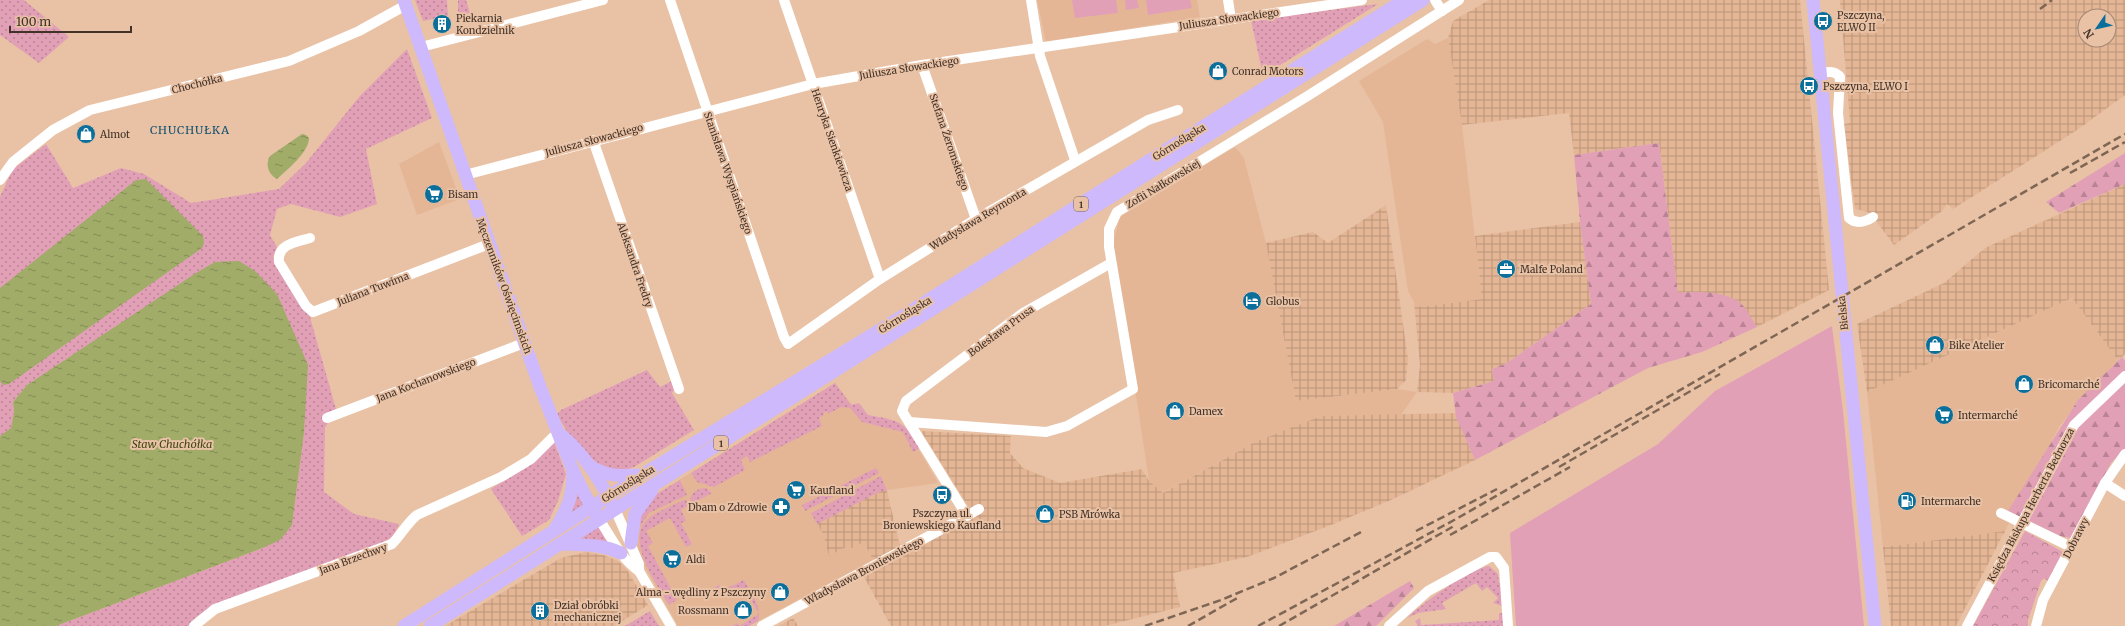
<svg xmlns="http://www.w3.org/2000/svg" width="2125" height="626" font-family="Merriweather,serif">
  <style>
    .built { fill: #e4b696 }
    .industrial { fill: url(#industrial-grid); fill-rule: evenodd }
    .grass { fill: url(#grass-dots) }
    .forest { fill: url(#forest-firs) }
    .park { fill: url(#park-crowns) }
    .garden { fill: #e2a0b7 }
    .water { fill: url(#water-ripples) }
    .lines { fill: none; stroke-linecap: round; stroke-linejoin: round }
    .minor { stroke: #fff; stroke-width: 10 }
    .major { stroke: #cdb9fb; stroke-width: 13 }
    .rail { stroke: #7e6655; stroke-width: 2.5; stroke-dasharray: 8 4; stroke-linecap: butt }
    .labels { text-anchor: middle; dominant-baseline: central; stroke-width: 4; stroke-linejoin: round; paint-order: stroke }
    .shield { fill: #e9c2a6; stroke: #745d4e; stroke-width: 1 }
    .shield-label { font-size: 9px; font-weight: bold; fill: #423228 }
    .poi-label { font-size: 10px; fill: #423228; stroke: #e9c2a6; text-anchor: start }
    .street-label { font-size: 10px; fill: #423228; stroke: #e9c2a6 }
    .neighbourhood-label { font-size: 11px; letter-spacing: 1px; fill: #11506f; stroke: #e9c2a6 }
    .water-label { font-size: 11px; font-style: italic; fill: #3e4511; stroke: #e9c2a6 }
  </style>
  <defs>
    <pattern id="industrial-grid" width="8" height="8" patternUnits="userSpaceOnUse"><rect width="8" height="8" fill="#e4b696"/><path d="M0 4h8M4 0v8" fill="none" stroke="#ba957a"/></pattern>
    <pattern id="grass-dots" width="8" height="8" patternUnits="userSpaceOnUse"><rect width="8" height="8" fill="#e2a0b7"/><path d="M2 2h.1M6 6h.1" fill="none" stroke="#b98395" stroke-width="1.8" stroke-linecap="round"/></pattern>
    <pattern id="forest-firs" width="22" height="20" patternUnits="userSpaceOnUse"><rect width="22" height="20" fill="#e2a0b7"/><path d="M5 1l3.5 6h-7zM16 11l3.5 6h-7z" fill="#b98395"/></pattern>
    <pattern id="park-crowns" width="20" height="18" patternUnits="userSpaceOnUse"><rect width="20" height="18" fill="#e2a0b7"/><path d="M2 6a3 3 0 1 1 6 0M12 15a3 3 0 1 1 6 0" fill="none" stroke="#b98395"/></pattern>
    <pattern id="water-ripples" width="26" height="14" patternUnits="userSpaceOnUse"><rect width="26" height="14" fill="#a0ac67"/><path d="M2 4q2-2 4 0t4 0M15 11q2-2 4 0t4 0" fill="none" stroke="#848d55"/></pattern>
  </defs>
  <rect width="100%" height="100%" fill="#e9c2a6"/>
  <g class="built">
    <path d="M1037,0H1197L1200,17L1046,42Z"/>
    <path d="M1448,38L1462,125L1482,299L1421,307L1414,302L1408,291L1383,122L1359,81L1427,39L1435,44Z"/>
    <path d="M439,142L460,199L417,215L399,164Z"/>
    <path d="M1235,147L1244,158L1266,243L1296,401L1397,389L1417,392L1401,415L1321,416L1257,441L1162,493L1149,481L1113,243L1120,217Z"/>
    <path d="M2072,298L2118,360L2078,402L2059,427L2005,531L1883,547L1867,392Z"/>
    <path d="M835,383L864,420L907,429L938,483L881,491L817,524L823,534L829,556L848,546L852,548L864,542L873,560L749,626H678L644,566L637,546L635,532L655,495Z"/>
  </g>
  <g class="industrial">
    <path d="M1489,0H1800L1829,290L1757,327L1739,302L1723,296L1689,292L1678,293L1659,143L1574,155L1569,113L1462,125L1448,38L1453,21Z"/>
    <path d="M1840,0H2125V95L2077,130L1953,209L1947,204L1942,211L1894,245L1873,217L1868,212L1855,209L1844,124L1850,123ZM2085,16H2109V40H2085Z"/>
    <path d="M2125,184V354L2122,357L2118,360L2072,298L1867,392L1857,324L1944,283L1985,248Z"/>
    <path d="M1386,205L1408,359L1406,380L1397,389L1296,401L1266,243L1313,232L1328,243Z"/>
    <path d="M1580,222L1591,304L1507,363L1492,369L1494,381L1453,393L1417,392L1420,365L1414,302L1421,307L1482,299L1475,236Z"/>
    <path d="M1456,413L1475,460L1391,500L1326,527L1247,557L1173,573L1180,607L1105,626H891L864,577L975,517L921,431L1011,436L1010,453L1023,468L1060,483L1142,469L1149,481L1163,493L1257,441L1321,416Z"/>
    <path d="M881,491H887L900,546L873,560L864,542L852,548L848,546L829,556L823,534L817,524Z"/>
    <path d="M2005,531L1956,626H1891L1883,547Z"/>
    <path d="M586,552L603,555L618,561L627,570L648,605L614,626H445L561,558Z"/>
    <path d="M793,618L798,626H779Z"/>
  </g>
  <g class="grass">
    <path d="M0,0H24L69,37L39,63L0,35Z"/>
    <path d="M415,0H447L448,16L423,21Z"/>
    <path d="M458,0H466L470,13L458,15Z"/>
    <path d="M1378,4L1263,76L1251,20Z"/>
    <path d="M407,49L432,118L366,149L377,204L340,217L291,204L277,209L270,235L277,247L273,257L278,269L310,317L336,409L325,428L324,492L354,514L399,524L393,536L383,543L214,605L196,617L188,626H56L265,547L292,525L304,433L305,403L215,262L27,385L13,402L14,412L11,429L0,436V197L12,170L46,144L73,188L121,168L144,174L191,203L279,189L306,163L359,97Z"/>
    <path d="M647,370L660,387L672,381L674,390L672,393L694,430L634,467C600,481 570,440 557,414L561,410Z"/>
    <path d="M835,383L851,405L859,403L868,415C900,421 903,420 920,448L913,452L903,432L862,422L850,408L841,407L828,414L827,411L823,413L824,415L819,418L822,426L750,462L747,456L741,460L745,470L714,487L697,482L691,473Z"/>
    <path d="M554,442L566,474L558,501L549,520L522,536L491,489L520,470Z"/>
    <path d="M876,468L879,473L805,511L802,505Z"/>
    <path d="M881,476L887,491H881L817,524L811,513Z"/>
    <path d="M680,480L687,495L649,513L639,528L637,520L655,495Z"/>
    <path d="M706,488L712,493L691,504C688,495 696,488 706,488Z"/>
    <path d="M577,490L587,504L570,515Z"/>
    <path d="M686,499L689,505L681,510L686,521L681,523L692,544L686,547L670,518L646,531L653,543L648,546L677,600L669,605C656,582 620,535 653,515C663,509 675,504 686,499Z"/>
    <path d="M599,526L609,544L575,540Z"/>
    <path d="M1489,566L1498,574L1499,583H1501L1502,606L1493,603L1498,598L1487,587L1482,591L1476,583L1442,603L1446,609L1418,613L1407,618C1422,604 1468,569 1489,566Z"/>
    <path d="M744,580C750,592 763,608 758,621L749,626H732L737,623L739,626L759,614L744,588L740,590L738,587L718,596L714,588L719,585L723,590Z"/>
    <path d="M650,611L659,626H625Z"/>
    <path d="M1499,613H1503L1504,626H1418L1415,621L1420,618L1421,625L1499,620Z"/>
  </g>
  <g class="forest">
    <path d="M1659,143L1678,293C1695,291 1724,291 1739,302C1746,307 1752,320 1757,327L1702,352L1648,368L1475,460L1456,417L1453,393L1494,381L1492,369L1507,363L1591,304L1580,222L1574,155Z"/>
    <path d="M2125,153V184L2059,213L2046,202Z"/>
    <path d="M2122,357L2125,361V449L2111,463L2071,538L2060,536L2008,511L2078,400Z"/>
    <path d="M1410,581L1414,588L1376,626H1334Z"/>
  </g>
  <path class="park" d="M2025,531L2063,552L2048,581L2044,578L2041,581L2028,620V626H1973Z"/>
  <g class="garden">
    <path d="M1072,0H1116L1118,13L1075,18Z"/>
    <path d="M1125,0H1137L1139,8L1126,10Z"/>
    <path d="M1146,0H1190L1192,8L1148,15Z"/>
    <path d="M1832,326L1843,411L1864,626H1516L1510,533L1658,444L1715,391Z"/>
  </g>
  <g class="water">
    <path d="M302,134L306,135L309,138C309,152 287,170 277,179C268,174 265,164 270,156Z"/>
    <path d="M146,179L203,236L204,243L202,248L9,384L3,385L0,381V288L136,180Z"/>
    <path d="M239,261L255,271L277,294L308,365L304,433L292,525L280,540L265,547L56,626H0V436L11,428L14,412L13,402L27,385L196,273L215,262Z"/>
  </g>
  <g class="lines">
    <g class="minor">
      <path d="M670,0L784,337L788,344L880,279L976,219L1148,120L1178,110"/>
      <path d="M784,0L880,279"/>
      <path d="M1031,0L1040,56L1075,160"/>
      <path d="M1228,0L1231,19"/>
      <path d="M1435,0L1442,11"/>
      <path d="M421,47L603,0"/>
      <path d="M922,65L976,219"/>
      <path d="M1819,73C1827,72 1835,70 1840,77L1838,113L1849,218C1857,225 1865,222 1873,217"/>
      <path d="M593,140L679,389"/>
      <path d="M465,175L813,84L922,65L1362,0"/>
      <path d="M0,180L13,162L53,130L90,110L289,61L359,31L406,5"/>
      <path d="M310,238C296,242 277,244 279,262L306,306L313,312L489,244"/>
      <path d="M327,418L524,343"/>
      <path d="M909,422L1046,432L1067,426L1133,389L1109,247V229L1117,212L1306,97L1459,0"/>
      <path d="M2105,483L2125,496"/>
      <path d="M615,509L639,564V571"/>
      <path d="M2001,513L2071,547"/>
      <path d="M967,516L902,411L906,401L1023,313L1111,263"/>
      <path d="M599,519C611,537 621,559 639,571L671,626"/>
      <path d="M194,626L215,609L392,544C401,535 407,523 417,515L501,477L531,459L553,437L560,434"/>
      <path d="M762,626L979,509"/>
      <path d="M1389,626L1428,591L1490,557H1496L1504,568L1508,626"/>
      <path d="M1967,626L2074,425L2125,376"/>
      <path d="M2036,626L2043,600L2105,483L2125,454"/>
    </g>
    <g class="major">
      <path d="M404,0L540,387C558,430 571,474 596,514"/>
      <path d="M1813,0L1875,626"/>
      <path d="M560,434C583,452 599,478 612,504"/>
      <path d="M589,465C605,477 621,476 641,475"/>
      <path d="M555,529C567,509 573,497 573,473"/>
      <path d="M631,543L635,514L652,490"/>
      <path d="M560,544C582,545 601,544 621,553"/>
      <path d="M404,626L642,475L906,314L1404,0"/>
      <path d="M430,626L1423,0"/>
    </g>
    <g class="rail">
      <path d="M2040,9L2052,0"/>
      <path d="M2070,173L2125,142"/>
      <path d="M1559,467L1720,374"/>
      <path d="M1416,531L1497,489"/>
      <path d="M1450,535L1570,467"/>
      <path d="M1145,626L1221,600L1274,578L1361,532"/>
      <path d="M1188,626L1239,597"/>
      <path d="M1258,626L1456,519L2125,134"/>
      <path d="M1279,626L1454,526"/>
    </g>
  </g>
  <defs>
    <symbol id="bus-disc" viewBox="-11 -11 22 22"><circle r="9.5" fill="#0b6f9c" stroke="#e9c2a6"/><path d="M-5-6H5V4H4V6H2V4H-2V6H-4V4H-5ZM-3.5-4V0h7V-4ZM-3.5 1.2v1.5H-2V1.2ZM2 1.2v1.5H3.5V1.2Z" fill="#fff"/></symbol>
    <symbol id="building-disc" viewBox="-11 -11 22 22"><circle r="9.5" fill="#0b6f9c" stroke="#e9c2a6"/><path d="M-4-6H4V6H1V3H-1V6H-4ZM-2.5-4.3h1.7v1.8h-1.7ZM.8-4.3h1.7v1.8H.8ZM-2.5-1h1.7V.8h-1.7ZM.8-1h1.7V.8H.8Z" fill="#fff"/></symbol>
    <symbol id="shop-disc" viewBox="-11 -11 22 22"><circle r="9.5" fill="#0b6f9c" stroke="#e9c2a6"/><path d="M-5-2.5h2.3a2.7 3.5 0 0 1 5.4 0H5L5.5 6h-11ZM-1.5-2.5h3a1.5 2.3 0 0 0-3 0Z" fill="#fff"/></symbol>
    <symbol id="supermarket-disc" viewBox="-11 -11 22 22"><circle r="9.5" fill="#0b6f9c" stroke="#e9c2a6"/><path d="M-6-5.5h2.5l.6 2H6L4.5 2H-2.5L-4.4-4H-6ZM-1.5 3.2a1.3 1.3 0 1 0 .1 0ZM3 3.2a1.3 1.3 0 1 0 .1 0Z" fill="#fff"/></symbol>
    <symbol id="office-disc" viewBox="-11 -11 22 22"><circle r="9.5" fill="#0b6f9c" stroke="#e9c2a6"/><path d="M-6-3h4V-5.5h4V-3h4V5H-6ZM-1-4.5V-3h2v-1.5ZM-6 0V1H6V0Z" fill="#fff"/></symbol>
    <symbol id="hotel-disc" viewBox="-11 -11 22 22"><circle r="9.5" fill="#0b6f9c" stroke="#e9c2a6"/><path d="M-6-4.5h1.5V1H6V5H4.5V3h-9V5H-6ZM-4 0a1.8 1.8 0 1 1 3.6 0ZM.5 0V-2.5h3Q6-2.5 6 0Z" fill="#fff"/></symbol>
    <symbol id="fuel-disc" viewBox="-11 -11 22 22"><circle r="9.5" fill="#0b6f9c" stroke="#e9c2a6"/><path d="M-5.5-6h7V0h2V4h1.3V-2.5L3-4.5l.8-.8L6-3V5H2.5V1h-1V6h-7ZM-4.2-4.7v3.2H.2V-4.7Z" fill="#fff"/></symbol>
    <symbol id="pharmacy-disc" viewBox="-11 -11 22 22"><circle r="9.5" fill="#0b6f9c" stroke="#e9c2a6"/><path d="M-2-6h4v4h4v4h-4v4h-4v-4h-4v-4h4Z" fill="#fff"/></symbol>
  </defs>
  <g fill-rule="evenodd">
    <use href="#bus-disc" x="1812" y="10" width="22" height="22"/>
    <use href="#building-disc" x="431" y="13" width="22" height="22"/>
    <use href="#shop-disc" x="1207" y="60" width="22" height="22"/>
    <use href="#bus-disc" x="1798" y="75" width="22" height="22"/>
    <use href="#shop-disc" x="75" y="123" width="22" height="22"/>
    <use href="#supermarket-disc" x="423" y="183" width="22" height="22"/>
    <use href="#office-disc" x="1495" y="258" width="22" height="22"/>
    <use href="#hotel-disc" x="1241" y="290" width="22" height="22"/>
    <use href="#shop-disc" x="1924" y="334" width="22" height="22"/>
    <use href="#shop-disc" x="2013" y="373" width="22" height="22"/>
    <use href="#shop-disc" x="1164" y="400" width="22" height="22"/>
    <use href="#supermarket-disc" x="1933" y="404" width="22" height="22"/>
    <use href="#supermarket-disc" x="785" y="479" width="22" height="22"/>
    <use href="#bus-disc" x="931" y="484" width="22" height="22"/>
    <use href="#fuel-disc" x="1896" y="490" width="22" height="22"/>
    <use href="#pharmacy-disc" x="770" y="496" width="22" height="22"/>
    <use href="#shop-disc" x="1034" y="503" width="22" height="22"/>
    <use href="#supermarket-disc" x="661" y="548" width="22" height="22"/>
    <use href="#shop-disc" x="769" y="581" width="22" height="22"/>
    <use href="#shop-disc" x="732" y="599" width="22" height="22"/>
    <use href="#building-disc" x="529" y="600" width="22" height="22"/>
  </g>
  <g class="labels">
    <g class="shield">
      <rect x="1074" y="197" width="14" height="14" rx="3"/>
      <rect x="714" y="436" width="14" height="14" rx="3"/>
    </g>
    <g class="shield-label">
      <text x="1081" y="204">1</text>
      <text x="721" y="443">1</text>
    </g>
    <g class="poi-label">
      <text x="1837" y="15">Pszczyna,<tspan x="1837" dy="12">ELWO II</tspan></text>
      <text x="456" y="18">Piekarnia<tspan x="456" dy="12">Kondzielnik</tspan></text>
      <text x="1232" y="71">Conrad Motors</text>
      <text x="1823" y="86">Pszczyna, ELWO I</text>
      <text x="100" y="134">Almot</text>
      <text x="448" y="194">Bisam</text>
      <text x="1520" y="269">Malfe Poland</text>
      <text x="1266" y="301">Globus</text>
      <text x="1949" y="345">Bike Atelier</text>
      <text x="2038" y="384">Bricomarché</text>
      <text x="1189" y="411">Damex</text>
      <text x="1958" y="415">Intermarché</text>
      <text x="810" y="490">Kaufland</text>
      <text x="1921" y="501">Intermarche</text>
      <text x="767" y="507" text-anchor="end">Dbam o Zdrowie</text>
      <text x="942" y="513" text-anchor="middle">Pszczyna ul.<tspan x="942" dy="12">Broniewskiego Kaufland</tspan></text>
      <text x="1059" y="514">PSB Mrówka</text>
      <text x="686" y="559">Aldi</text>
      <text x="766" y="592" text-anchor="end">Alma - wędliny z Pszczyny</text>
      <text x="554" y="605">Dział obróbki<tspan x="554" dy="12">mechanicznej</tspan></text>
      <text x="729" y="610" text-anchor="end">Rossmann</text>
    </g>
    <g class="street-label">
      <text transform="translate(1229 19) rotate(-8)">Juliusza Słowackiego</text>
      <text transform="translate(909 68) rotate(-9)">Juliusza Słowackiego</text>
      <text transform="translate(197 84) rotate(-14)">Chochółka</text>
      <text transform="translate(594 140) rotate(-15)">Juliusza Słowackiego</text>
      <text transform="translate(832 140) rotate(71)">Henryka Sienkiewicza</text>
      <text transform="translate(949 142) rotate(71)">Stefana Żeromskiego</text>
      <text transform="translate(1179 142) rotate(-32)">Górnośląska</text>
      <text transform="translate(728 173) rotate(71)">Stanisława Wyspiańskiego</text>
      <text transform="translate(1163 184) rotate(-31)">Zofii Nałkowskiej</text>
      <text transform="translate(978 219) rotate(-31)">Władysława Reymonta</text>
      <text transform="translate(635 265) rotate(71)">Aleksandra Fredry</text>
      <text transform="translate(504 286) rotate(70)">Męczenników Oświęcimskich</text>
      <text transform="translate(373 289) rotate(-21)">Juliana Tuwima</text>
      <text transform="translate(1843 313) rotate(-96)">Bielska</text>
      <text transform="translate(905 315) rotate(-32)">Górnośląska</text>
      <text transform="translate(1001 331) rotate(-36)">Bolesława Prusa</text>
      <text transform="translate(426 380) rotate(-21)">Jana Kochanowskiego</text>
      <text transform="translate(628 484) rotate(-32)">Górnośląska</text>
      <text transform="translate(2031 505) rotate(-62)">Księdza Biskupa Herberta Bednorza</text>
      <text transform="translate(2076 538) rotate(-63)">Dobrawy</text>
      <text transform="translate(353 559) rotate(-20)">Jana Brzechwy</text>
      <text transform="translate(864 571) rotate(-28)">Władysława Broniewskiego</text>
    </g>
    <g class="neighbourhood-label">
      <text x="190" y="130">CHUCHUŁKA</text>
    </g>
    <g class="water-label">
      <text x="172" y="444">Staw Chuchółka</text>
    </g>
  </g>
  <g transform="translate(2097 28) rotate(236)"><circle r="19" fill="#e9c2a6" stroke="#a68874"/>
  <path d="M0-3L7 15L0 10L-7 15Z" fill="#0b6f9c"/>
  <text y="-6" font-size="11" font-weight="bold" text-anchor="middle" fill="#423228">N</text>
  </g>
  <path d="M10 26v6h121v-6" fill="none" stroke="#423228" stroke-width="2"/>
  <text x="16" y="26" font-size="12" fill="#423228" stroke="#e9c2a6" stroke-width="3" paint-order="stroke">100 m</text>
</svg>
